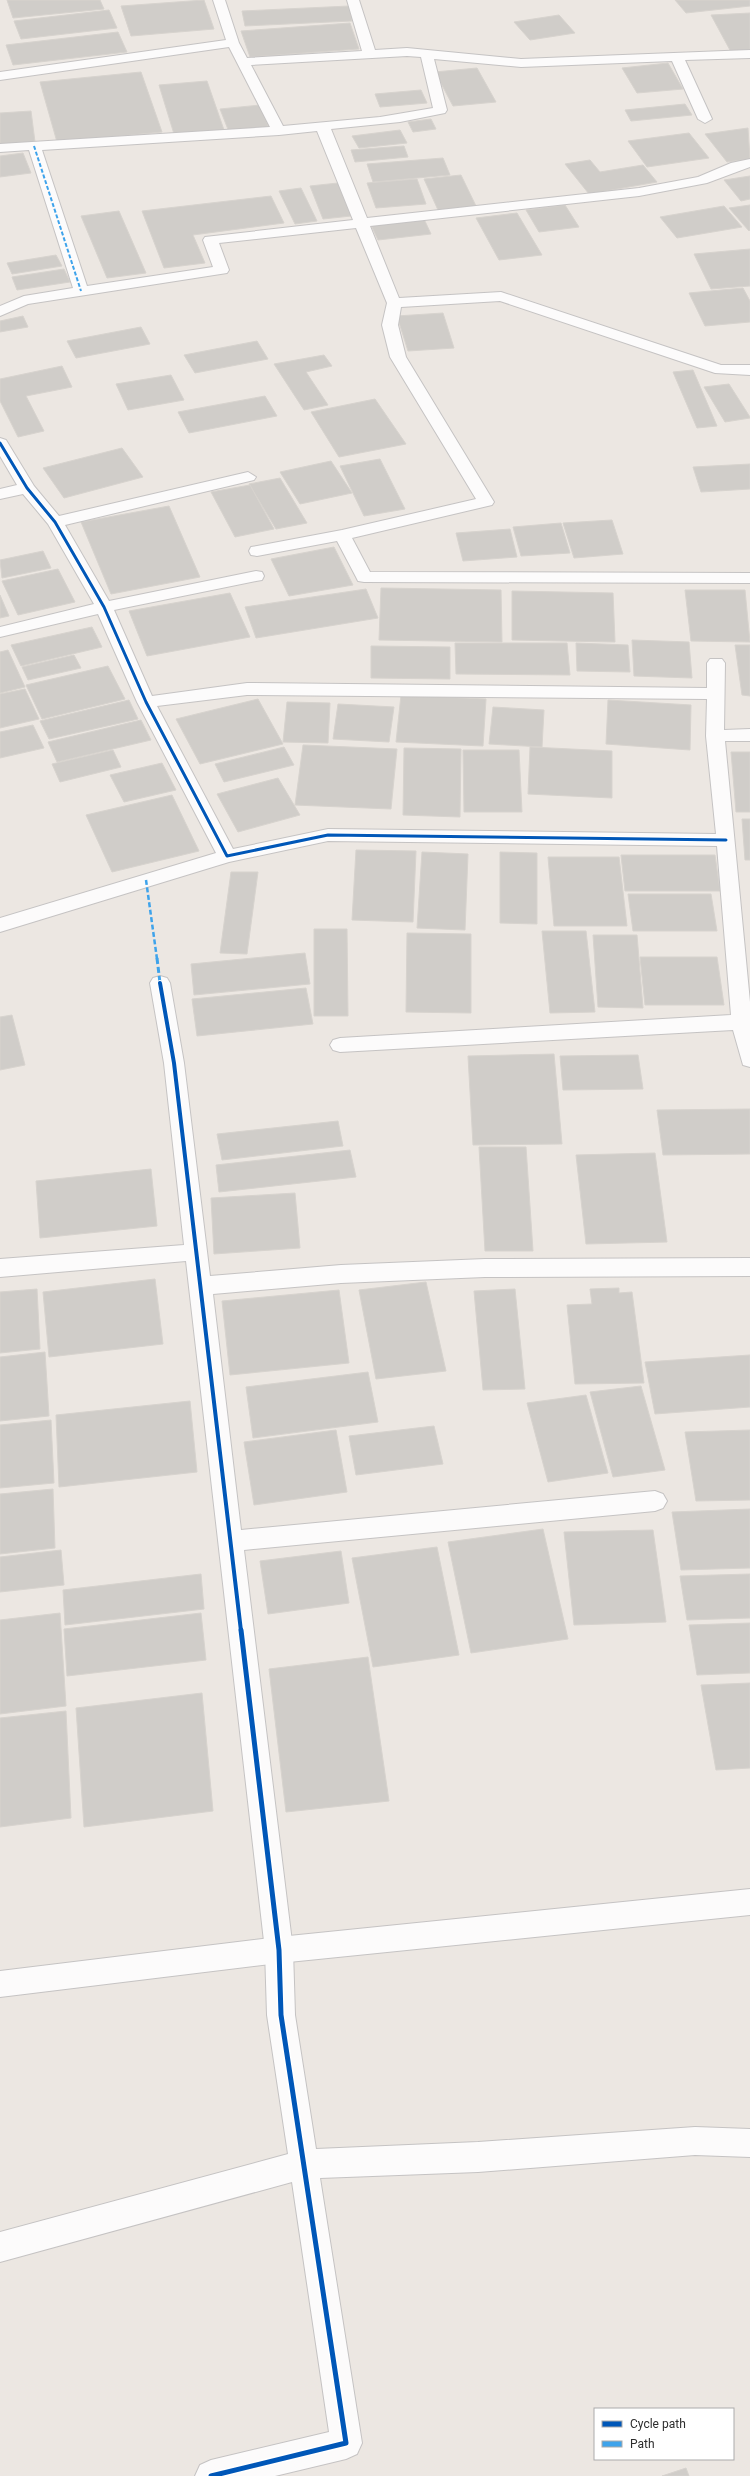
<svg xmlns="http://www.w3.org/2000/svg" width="750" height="2476" font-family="Roboto,sans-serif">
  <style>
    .building { fill: #d0cdc9; stroke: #d7d3ce }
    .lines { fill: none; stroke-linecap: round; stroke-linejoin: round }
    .street-casing { stroke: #c5c3c3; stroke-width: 2 }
    .secondary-casing { stroke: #c5c3c3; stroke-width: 2 }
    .street { fill: #fcfbfb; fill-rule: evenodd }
    .secondary { fill: #fcfbfb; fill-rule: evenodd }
    .quiet-far2 { stroke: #3ea3eb; stroke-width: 2; stroke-dasharray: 4 2; stroke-linecap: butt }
    .quiet-far1 { stroke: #3ea3eb; stroke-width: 2.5; stroke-dasharray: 5 2.5; stroke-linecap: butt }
    .quiet { stroke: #3ea3eb; stroke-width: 3; stroke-dasharray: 6 3; stroke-linecap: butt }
    .cycleway-far2-casing { stroke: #fff; stroke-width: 5 }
    .cycleway-far1-casing { stroke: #fff; stroke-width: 6 }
    .cycleway-casing { stroke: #fff; stroke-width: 8 }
    .cycleway-far2 { stroke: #0057b8; stroke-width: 3 }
    .cycleway-far1 { stroke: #0057b8; stroke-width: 4 }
    .cycleway { stroke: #0057b8; stroke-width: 5 }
  </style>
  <rect width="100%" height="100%" fill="#ece7e2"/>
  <g class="building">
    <path d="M7,0H100L104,9L13,18Z"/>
    <path d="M204,0L214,29L131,36L121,6Z"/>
    <path d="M675,0H750V6L686,13Z"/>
    <path d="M349,6L352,21L245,26L242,11Z"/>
    <path d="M109,10L117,28L21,39L14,21Z"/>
    <path d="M750,13V51L731,52L711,15Z"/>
    <path d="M559,15L575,33L530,40L514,22Z"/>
    <path d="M350,23L359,49L250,57L241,31Z"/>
    <path d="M118,32L127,52L13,65L6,45Z"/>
    <path d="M668,63L683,89L637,93L622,68Z"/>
    <path d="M477,68L496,102L453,106L435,72Z"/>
    <path d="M141,72L162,132L57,142L40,82Z"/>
    <path d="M207,81L224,130L174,134L159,85Z"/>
    <path d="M421,90L427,103L380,107L375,94Z"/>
    <path d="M685,104L692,115L631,121L625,110Z"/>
    <path d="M260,105L269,128L229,132L220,109Z"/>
    <path d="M31,111L35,142L0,144V113Z"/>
    <path d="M431,119L436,129L413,132L408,122Z"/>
    <path d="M748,128L750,159L727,162L705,134Z"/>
    <path d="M400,130L407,143L359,148L352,136Z"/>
    <path d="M689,133L709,158L647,167L628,141Z"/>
    <path d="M404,146L408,157L355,162L351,150Z"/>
    <path d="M23,153L31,173L0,177V156Z"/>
    <path d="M443,158L450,175L373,182L367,164Z"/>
    <path d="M590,160L600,172L643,165L657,182L589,194L565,164Z"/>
    <path d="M461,175L476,206L438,210L424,179Z"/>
    <path d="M750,176V199L741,201L724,180Z"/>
    <path d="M417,179L426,204L376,208L367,183Z"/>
    <path d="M338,183L351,216L323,219L310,186Z"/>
    <path d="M301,188L317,221L295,224L279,191Z"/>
    <path d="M271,196L284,223L193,235L205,263L164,268L142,211Z"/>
    <path d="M565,205L579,227L539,232L526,210Z"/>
    <path d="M750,205V230L749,231L729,208Z"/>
    <path d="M724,206L742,227L677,238L660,217Z"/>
    <path d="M119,211L146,273L107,278L81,216Z"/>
    <path d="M517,213L542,255L499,260L476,218Z"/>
    <path d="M424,219L431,234L378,240L371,225Z"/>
    <path d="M750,249V286L711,289L694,254Z"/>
    <path d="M56,255L62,266L12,274L7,263Z"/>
    <path d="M64,269L70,282L17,290L12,277Z"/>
    <path d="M743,288L750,301V322L705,326L689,293Z"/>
    <path d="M443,313L454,348L408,351L397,316Z"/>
    <path d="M23,316L28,327L0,332V321Z"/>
    <path d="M141,327L150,344L76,358L67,341Z"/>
    <path d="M257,341L268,359L195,373L184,355Z"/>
    <path d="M324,355L332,366L306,372L328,405L304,410L274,364Z"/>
    <path d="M62,366L72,387L26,396L44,431L18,437L0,401V379Z"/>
    <path d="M693,370L717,426L697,428L673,372Z"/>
    <path d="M171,375L184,400L128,410L116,384Z"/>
    <path d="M729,384L750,417V418L725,422L704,387Z"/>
    <path d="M265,396L277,416L189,433L178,412Z"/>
    <path d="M375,399L406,444L339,457L311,412Z"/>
    <path d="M122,448L143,477L64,498L43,468Z"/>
    <path d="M380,459L405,509L364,516L340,466Z"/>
    <path d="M331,461L352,493L300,504L280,472Z"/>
    <path d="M750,464V489L701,492L693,467Z"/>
    <path d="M280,478L307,523L276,529L249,484Z"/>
    <path d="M250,485L274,529L235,537L211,492Z"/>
    <path d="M169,506L200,577L111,594L81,522Z"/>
    <path d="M612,520L623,554L574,558L563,523Z"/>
    <path d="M561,523L570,553L521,556L513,527Z"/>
    <path d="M510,529L517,557L463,561L456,533Z"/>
    <path d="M334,547L353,585L289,596L271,559Z"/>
    <path d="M43,551L51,568L2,578L0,560Z"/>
    <path d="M58,569L75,602L18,615L2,581Z"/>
    <path d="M381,588L501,590L502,642L379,640Z"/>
    <path d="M366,589L378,618L256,638L245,607Z"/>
    <path d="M685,590H745L750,642L691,641Z"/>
    <path d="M512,591L613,593L615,642L512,640Z"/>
    <path d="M230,593L250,637L147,656L129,611Z"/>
    <path d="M0,595L9,616L0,618Z"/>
    <path d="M92,627L102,647L21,666L11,645Z"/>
    <path d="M632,640L689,642L692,678L634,676Z"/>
    <path d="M455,643H567L570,675L456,674Z"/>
    <path d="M576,643L628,645L630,672L577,671Z"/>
    <path d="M735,645H750V696L742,695Z"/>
    <path d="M371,646L450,647V679L371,678Z"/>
    <path d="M8,650L25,687L0,693V652Z"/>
    <path d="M74,655L81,668L28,680L22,667Z"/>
    <path d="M108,666L125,699L42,719L26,685Z"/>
    <path d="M25,689L39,719L0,728V694Z"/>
    <path d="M401,695L486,699L483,746L396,742Z"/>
    <path d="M258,699L283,744L200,764L176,719Z"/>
    <path d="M129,700L138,719L49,739L40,721Z"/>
    <path d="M608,700L691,705L690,750L606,744Z"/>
    <path d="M287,702L330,703L328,743L283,742Z"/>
    <path d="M338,704L394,707L389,742L333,739Z"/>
    <path d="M493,707L544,710L542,747L489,744Z"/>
    <path d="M141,720L151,740L57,762L48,742Z"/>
    <path d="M33,725L44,748L0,758V732Z"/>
    <path d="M303,745L397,749L391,809L295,805Z"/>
    <path d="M284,747L294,765L224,782L215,764Z"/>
    <path d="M530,747L612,751V798L528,794Z"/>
    <path d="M404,748L461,749L460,817L403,815Z"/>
    <path d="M113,750L121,767L60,782L52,764Z"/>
    <path d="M463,750H519L522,812H464Z"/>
    <path d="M731,752H750V812H736Z"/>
    <path d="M162,763L176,790L124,802L110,775Z"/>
    <path d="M278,778L300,815L238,832L217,794Z"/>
    <path d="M172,795L199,851L112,872L86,815Z"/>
    <path d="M742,819H750V860H745Z"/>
    <path d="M356,850L416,851L413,922L352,920Z"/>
    <path d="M422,852L468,854L465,930L417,928Z"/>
    <path d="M500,852L537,853V924L500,923Z"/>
    <path d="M621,855H715L720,891H625Z"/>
    <path d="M548,857H619L627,926H554Z"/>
    <path d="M231,872H258L247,954L220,953Z"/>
    <path d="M628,894H711L717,931H633Z"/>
    <path d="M314,929H347L348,1016H314Z"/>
    <path d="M542,931H586L595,1012L550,1013Z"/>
    <path d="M407,933L471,934V1013L406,1012Z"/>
    <path d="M593,935H637L643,1008L598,1007Z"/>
    <path d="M305,953L310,984L194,995L191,964Z"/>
    <path d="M640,957H717L724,1005H645Z"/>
    <path d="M306,988L313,1024L197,1036L192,999Z"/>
    <path d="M12,1015L25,1065L0,1070V1017Z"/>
    <path d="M554,1054L562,1144L473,1145L468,1056Z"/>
    <path d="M638,1055L643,1089L563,1090L560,1056Z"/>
    <path d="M750,1109V1154L663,1155L657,1110Z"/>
    <path d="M338,1121L343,1146L222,1160L217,1134Z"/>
    <path d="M479,1147H526L533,1251H485Z"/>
    <path d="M350,1150L356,1177L219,1192L216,1165Z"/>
    <path d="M655,1153L667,1242L586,1244L576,1155Z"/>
    <path d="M151,1169L157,1226L40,1238L36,1181Z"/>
    <path d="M295,1193L300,1248L214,1254L211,1198Z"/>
    <path d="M155,1279L163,1344L49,1357L43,1292Z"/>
    <path d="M426,1282L446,1371L376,1379L359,1290Z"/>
    <path d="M619,1288V1293L632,1292L644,1383L575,1384L567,1305L592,1304L590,1289Z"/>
    <path d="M37,1289L40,1349L0,1353V1292Z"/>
    <path d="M515,1289L525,1389L483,1390L474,1291Z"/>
    <path d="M339,1290L349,1363L230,1375L222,1301Z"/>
    <path d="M45,1352L49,1416L0,1421V1357Z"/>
    <path d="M750,1355V1407L655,1414L645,1362Z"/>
    <path d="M368,1372L378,1422L253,1438L246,1387Z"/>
    <path d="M641,1386L665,1470L613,1477L590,1392Z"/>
    <path d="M586,1395L608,1473L548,1482L527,1403Z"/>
    <path d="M190,1401L197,1472L59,1487L56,1415Z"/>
    <path d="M51,1420L54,1483L0,1488V1425Z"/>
    <path d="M434,1426L443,1464L356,1475L349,1436Z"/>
    <path d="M336,1430L347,1492L254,1505L244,1442Z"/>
    <path d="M750,1430V1500L696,1501L685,1432Z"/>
    <path d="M53,1489L55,1548L0,1554V1494Z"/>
    <path d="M750,1509V1568L681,1570L672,1512Z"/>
    <path d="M543,1529L568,1639L471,1653L448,1542Z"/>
    <path d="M653,1530L666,1622L574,1625L564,1532Z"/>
    <path d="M437,1547L459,1655L373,1667L352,1558Z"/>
    <path d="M61,1550L64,1585L0,1592V1557Z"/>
    <path d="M341,1551L349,1603L268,1614L260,1561Z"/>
    <path d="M201,1574L204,1609L65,1625L63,1590Z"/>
    <path d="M750,1574V1618L687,1620L680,1576Z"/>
    <path d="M60,1613L66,1706L0,1714V1620Z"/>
    <path d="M201,1613L206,1660L67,1676L64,1629Z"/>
    <path d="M750,1623V1673L697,1675L689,1625Z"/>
    <path d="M368,1657L389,1801L286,1812L269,1669Z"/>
    <path d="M750,1683V1768L716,1770L701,1685Z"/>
    <path d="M202,1693L213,1811L84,1827L76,1708Z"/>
    <path d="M66,1711L71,1818L0,1827V1718Z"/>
    <path d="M686,2468L689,2476H662Z"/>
  </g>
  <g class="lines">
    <defs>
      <g id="street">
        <path d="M213,0H225L239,43L247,58L362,51L347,0H359L375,50L407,48L521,59L750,50V58L685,60L712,119L705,123L698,119L672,61L521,67L434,59L447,110L445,113L400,122L331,129L367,218L639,188L698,177L731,163L750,159V167L707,183L639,196L370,226L399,298L501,292L721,365H750V375L715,373L500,301L401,307L398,325L406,357L494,502L492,505L352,538L370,572L750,573V583L364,582L358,581L356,577L337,541L257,556L251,555L249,551L251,547L257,546L342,530L476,499L390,357L382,325L387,303L356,228L219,243L229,270L227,273L28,304L0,316V306L24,296L73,288L29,150L0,152V144L270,127L229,47L0,80V72L226,40ZM407,56L421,57L433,108L380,117L283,126L251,65ZM317,131L353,220L205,237L203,240L213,267L87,286L42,150L279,135Z"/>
        <path d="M0,438L6,440L34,486L59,516L248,472L256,477L254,480L65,525L109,601L256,571L262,572L264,576L262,580L256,581L114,610L152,696L247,683L707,688V663L710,659H722L725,663L724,730L750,729V741H725L750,1002V1067L743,1065L733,1030L340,1052L333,1050L330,1045L333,1040L340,1038L731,1015L717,846L328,841L229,862L0,932V918L216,853L137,702L98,614L0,637V627L94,604L48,524L23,494L0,499V489L17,485L0,456ZM247,695L707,699L706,736L716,834L328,829L233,849L157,706Z"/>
        <path d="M160,976L167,978L170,983L184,1063L210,1276L341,1265L485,1259L750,1258V1276L485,1277L341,1283L213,1294L241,1530L655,1491L663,1494L667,1501L663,1508L655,1511L244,1550L293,1950L295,2015L316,2149L478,2142L695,2127L750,2129V2157L695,2155L478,2172L320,2178L362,2443L357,2454L346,2459L275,2476H195L200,2465L211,2460L329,2432L292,2182L0,2262V2232L288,2154L267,2015L265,1950L186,1261L0,1277V1259L184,1245L164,1063L150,983L153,978Z"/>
      </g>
      <path id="secondary" d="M750,1889V1915L279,1963L0,1997V1971L279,1937Z"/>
    </defs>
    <use href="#street" class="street-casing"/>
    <use href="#secondary" class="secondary-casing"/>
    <use href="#street" class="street"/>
    <use href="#secondary" class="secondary"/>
    <path class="quiet-far2" d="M34,146L81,291"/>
    <path class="quiet-far1" d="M146,880L157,959"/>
    <path class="quiet" d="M157,958L160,983"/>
    <defs>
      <path id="cycleway-far2" d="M0,443L27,488L55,522L104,607L146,702L227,856L328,835L726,840"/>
      <path id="cycleway-far1" d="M160,983L174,1063L241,1631"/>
      <path id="cycleway" d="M211,2476L346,2443L281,2015L279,1950L241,1630"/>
    </defs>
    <use href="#cycleway-far2" class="cycleway-far2-casing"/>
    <use href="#cycleway-far1" class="cycleway-far1-casing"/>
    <use href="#cycleway" class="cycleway-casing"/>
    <use href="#cycleway-far2" class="cycleway-far2"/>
    <use href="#cycleway-far1" class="cycleway-far1"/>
    <use href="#cycleway" class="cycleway"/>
  </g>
  <rect x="594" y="2408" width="140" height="52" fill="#ffffff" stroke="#ababab"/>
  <rect x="602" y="2421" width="20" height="6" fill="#0057b8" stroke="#ababab"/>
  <text x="630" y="2428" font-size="12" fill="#2d2d2d">Cycle path</text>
  <rect x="602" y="2441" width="20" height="6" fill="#3ea3eb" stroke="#ababab"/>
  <text x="630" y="2448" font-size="12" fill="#2d2d2d">Path</text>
</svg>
